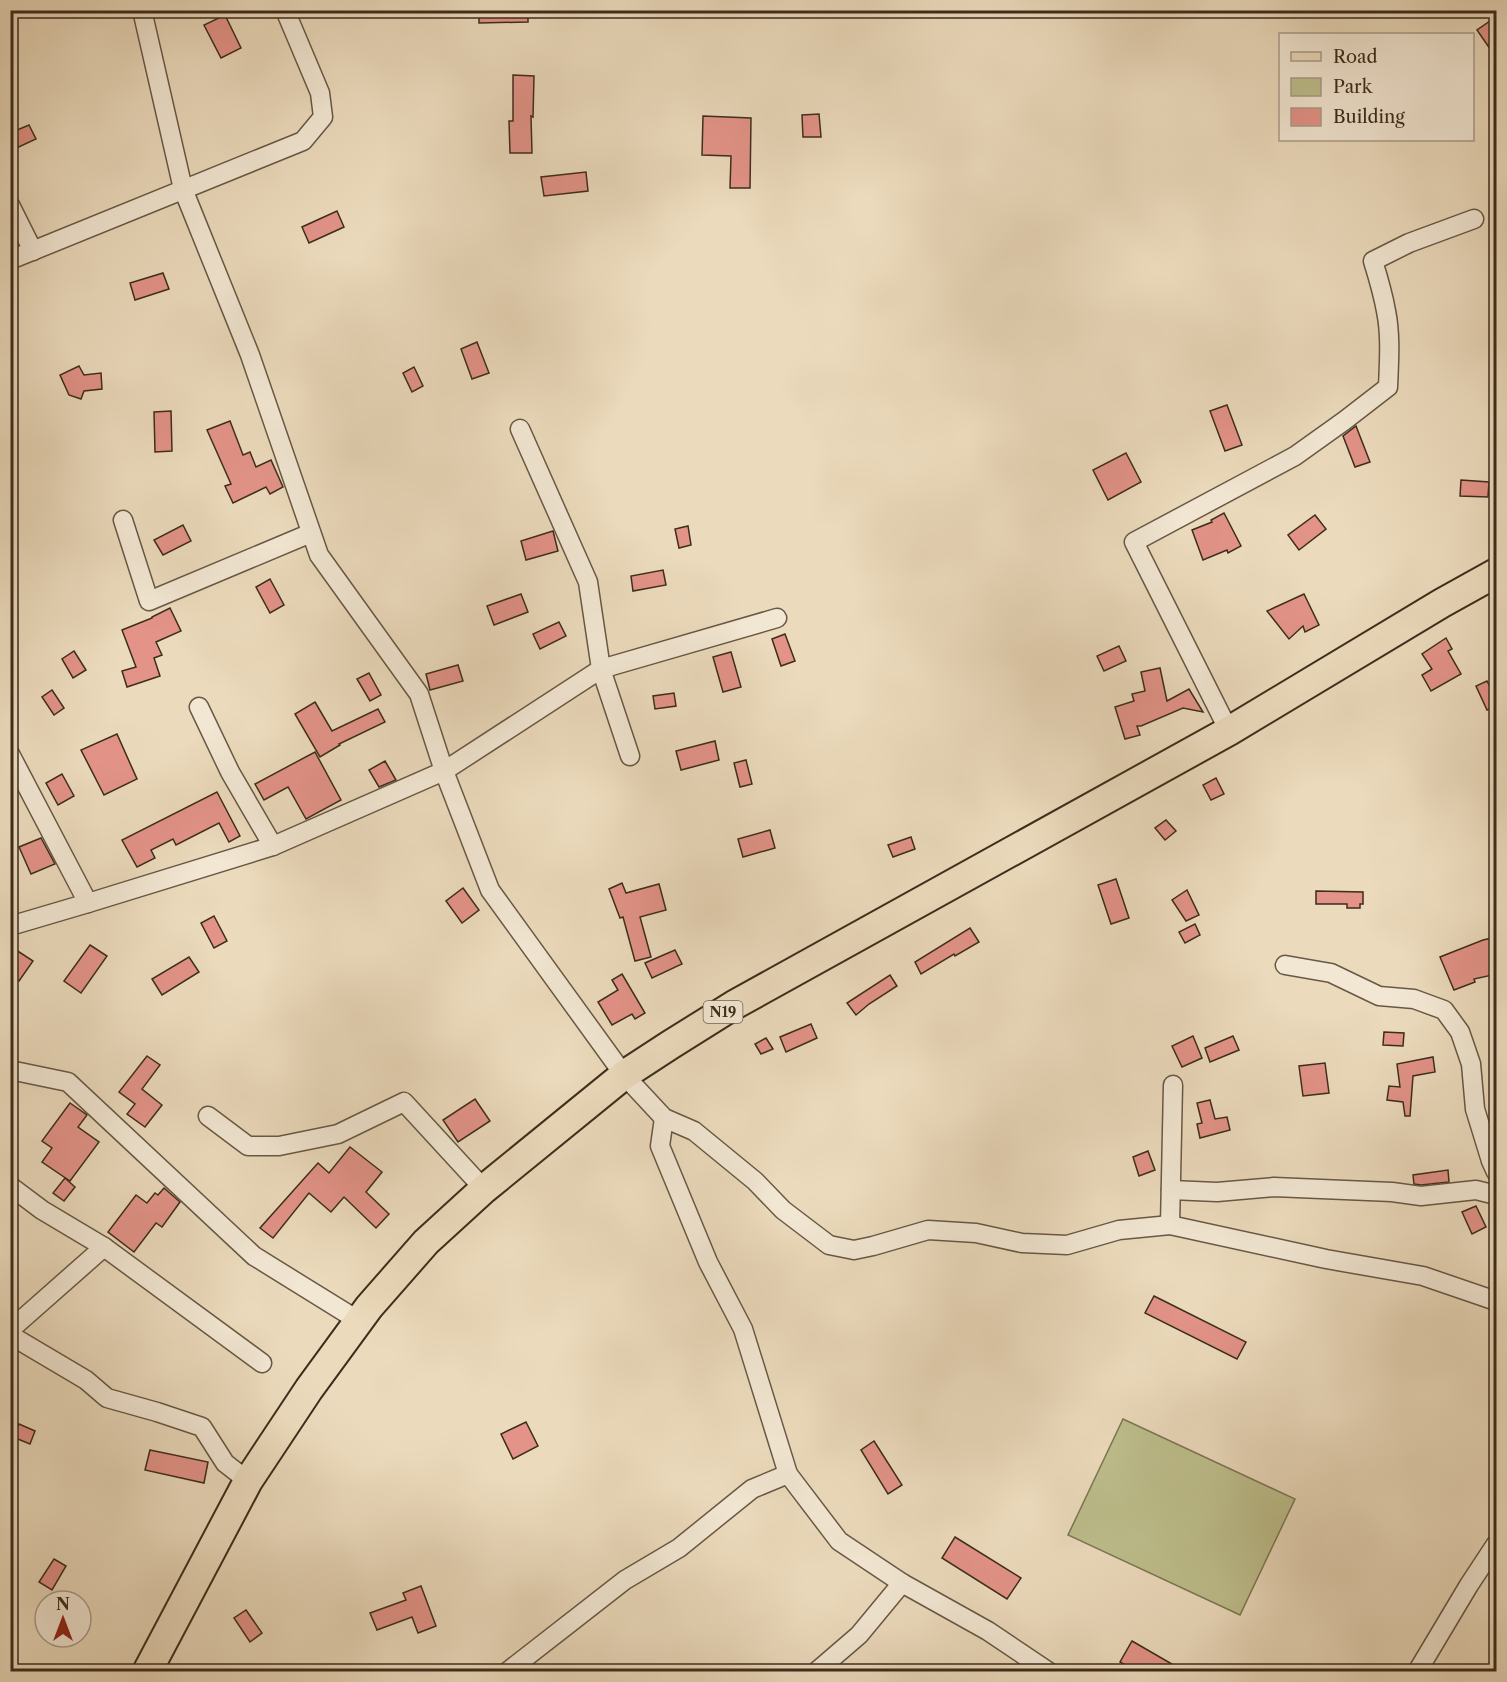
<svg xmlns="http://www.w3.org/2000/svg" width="1507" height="1682" font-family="'Libre Caslon Text',serif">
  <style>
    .green { fill: #bdbe8c; stroke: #7c7654; stroke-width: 1.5 }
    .building { fill: #e39388; stroke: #3c2d1c; stroke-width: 1.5 }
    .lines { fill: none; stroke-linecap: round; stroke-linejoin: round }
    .minor-casing { stroke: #685844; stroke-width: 21 }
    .primary-casing { stroke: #3c2d1c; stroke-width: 32 }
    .minor { stroke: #f2e7d3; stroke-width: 18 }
    .primary { stroke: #ebdabc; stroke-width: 28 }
    .labels { text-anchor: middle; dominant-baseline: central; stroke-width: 4.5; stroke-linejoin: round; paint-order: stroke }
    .shield { fill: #f2e7d3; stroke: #736553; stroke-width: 1.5 }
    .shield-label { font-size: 14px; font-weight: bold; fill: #3c2d1c }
  </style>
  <rect width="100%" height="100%" fill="#ebdabc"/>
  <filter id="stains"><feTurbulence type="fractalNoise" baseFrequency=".00333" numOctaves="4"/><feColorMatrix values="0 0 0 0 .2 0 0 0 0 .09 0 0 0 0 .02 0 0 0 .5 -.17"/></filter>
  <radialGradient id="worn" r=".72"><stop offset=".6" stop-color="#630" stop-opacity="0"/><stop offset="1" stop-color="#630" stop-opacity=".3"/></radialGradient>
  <path class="green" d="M1123,1419L1295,1499L1240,1615L1068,1535Z"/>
  <g class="building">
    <path d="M479,10H528V22L479,23Z"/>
    <path d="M225,15L241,48L221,58L204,25Z"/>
    <path d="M1490,21L1497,31V59L1477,30Z"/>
    <path d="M513,75L534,76L533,117L531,116L532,153H510L509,121H513Z"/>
    <path d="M819,114L821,137H803L802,115Z"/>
    <path d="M703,116L751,118L750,188H730L731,156L702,155Z"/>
    <path d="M29,125L36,139L10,151V133Z"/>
    <path d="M586,172L588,191L544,196L541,177Z"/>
    <path d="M337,211L344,227L309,243L302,227Z"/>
    <path d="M163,273L169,289L135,300L130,283Z"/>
    <path d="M477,342L489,373L472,379L461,349Z"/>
    <path d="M79,366L84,375L101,373L102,389L84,391L81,399L69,395L60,375Z"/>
    <path d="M414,367L423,386L412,392L403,373Z"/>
    <path d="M1227,405L1242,445L1225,451L1210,411Z"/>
    <path d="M171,411L172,451L155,452L154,412Z"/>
    <path d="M230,421L243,455L250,452L256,467L271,460L283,487L270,494L266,487L233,503L225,486L231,484L207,430Z"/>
    <path d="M1356,426L1370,462L1355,467L1343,436Z"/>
    <path d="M1126,453L1141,482L1108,500L1093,470Z"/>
    <path d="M1461,480L1489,482L1488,497L1460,496Z"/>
    <path d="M1224,513L1241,546L1228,553L1227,550L1203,560L1192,530L1212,522L1211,520Z"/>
    <path d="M1315,515L1326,529L1299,550L1288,535Z"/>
    <path d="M183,525L191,541L163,555L154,540Z"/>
    <path d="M688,526L691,545L679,548L675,529Z"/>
    <path d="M553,531L558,551L526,560L521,541Z"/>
    <path d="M663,570L666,585L633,591L631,576Z"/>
    <path d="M270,579L284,605L270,613L256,587Z"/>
    <path d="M521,594L528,612L494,625L487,606Z"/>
    <path d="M1304,594L1319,625L1305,632L1303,626L1289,639L1267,611Z"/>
    <path d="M170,608L181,631L156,642L162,655L154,658L160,676L127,687L122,671L136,667L122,630L152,618V617Z"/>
    <path d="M559,622L566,636L540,649L533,634Z"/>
    <path d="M785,634L795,661L781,666L772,639Z"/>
    <path d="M1446,638L1452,649L1448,651L1461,674L1431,691L1422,675L1432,669L1422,654Z"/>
    <path d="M1119,646L1126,661L1104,671L1097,656Z"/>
    <path d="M74,651L86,670L73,678L62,659Z"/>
    <path d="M731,652L741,687L723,692L713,657Z"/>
    <path d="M458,665L463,681L430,690L426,674Z"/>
    <path d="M1160,668L1167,701L1189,689L1203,712L1183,708L1141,726H1137L1140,735L1125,739L1115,707L1134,701L1132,694L1145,691L1141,672Z"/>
    <path d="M369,673L381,695L370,701L357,679Z"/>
    <path d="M1487,681L1497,700V706L1487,710L1476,686Z"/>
    <path d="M52,690L64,708L54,715L42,697Z"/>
    <path d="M674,693L676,706L655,709L653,696Z"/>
    <path d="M315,702L332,731L378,709L385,722L339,744L340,745L320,757L295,714Z"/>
    <path d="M117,734L137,779L104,795L81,750Z"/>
    <path d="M715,741L719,760L681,770L676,751Z"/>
    <path d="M315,752L341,800L306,819L288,787L264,800L255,784Z"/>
    <path d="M746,760L752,784L740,787L734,763Z"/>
    <path d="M385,761L396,780L379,787L369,770Z"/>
    <path d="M62,774L74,796L58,805L46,783Z"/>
    <path d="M1216,778L1224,794L1211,800L1203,785Z"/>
    <path d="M217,792L240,836L229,842L219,823L176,845L173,839L151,850L155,858L137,867L122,840Z"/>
    <path d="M1166,820L1176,831L1165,840L1155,828Z"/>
    <path d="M770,830L775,848L743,857L738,839Z"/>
    <path d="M911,837L915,849L893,857L888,845Z"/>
    <path d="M41,838L55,864L31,874L19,847Z"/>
    <path d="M1116,879L1129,918L1111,924L1098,885Z"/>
    <path d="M622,883L626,893L659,884L666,910L640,917L651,957L635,961L623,917L620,918L609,889Z"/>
    <path d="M463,888L479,910L462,923L446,901Z"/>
    <path d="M1187,890L1199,915L1186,921L1172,900Z"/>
    <path d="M1316,891L1363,892V904H1360V908H1347V904H1316Z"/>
    <path d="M214,916L227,941L214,948L201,923Z"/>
    <path d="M1195,924L1200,935L1185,943L1179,932Z"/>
    <path d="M970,928L979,942L955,956L954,954L921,974L915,962Z"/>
    <path d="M1492,938L1497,960V974L1474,979L1475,982L1454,990L1440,957L1483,940Z"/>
    <path d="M90,945L107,956L81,993L64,981Z"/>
    <path d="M10,946L33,961L19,981L10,976Z"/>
    <path d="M675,950L682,964L652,978L645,963Z"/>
    <path d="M189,957L199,972L162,995L152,979Z"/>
    <path d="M622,974L645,1013L635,1019L632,1014L612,1025L598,1002L618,990L612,980Z"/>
    <path d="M890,975L897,986L869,1004L856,1015L847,1003Z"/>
    <path d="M811,1024L817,1038L786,1052L780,1037Z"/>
    <path d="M1384,1032L1404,1033L1403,1046L1383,1045Z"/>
    <path d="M1193,1036L1202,1058L1182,1067L1172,1046Z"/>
    <path d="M1233,1036L1239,1050L1210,1062L1205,1048Z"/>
    <path d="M766,1038L773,1049L761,1054L755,1044Z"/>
    <path d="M147,1056L160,1065L142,1089L162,1105L145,1127L127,1114L135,1104L119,1092Z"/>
    <path d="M1433,1057L1435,1072L1413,1076L1410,1116H1405L1403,1102L1387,1100L1389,1086L1400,1087L1397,1064Z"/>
    <path d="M1325,1063L1329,1093L1303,1096L1299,1066Z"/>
    <path d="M475,1099L490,1121L458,1142L443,1120Z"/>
    <path d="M1210,1100L1215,1119L1227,1117L1230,1130L1200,1138L1197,1124L1202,1123L1197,1103Z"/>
    <path d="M70,1103L87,1115L78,1127L99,1142L70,1181L42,1162L52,1148L42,1141Z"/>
    <path d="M350,1147L382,1172L366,1192L389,1214L376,1228L344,1197L331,1212L309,1193L273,1238L260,1228L318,1163L329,1173Z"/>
    <path d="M1148,1151L1155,1170L1139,1176L1133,1157Z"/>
    <path d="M1448,1170L1449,1182L1421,1185L1414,1184L1413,1175Z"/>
    <path d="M65,1178L75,1187L64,1201L53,1193Z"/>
    <path d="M164,1188L180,1202L162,1227L156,1223L134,1252L108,1232L136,1195L147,1203L155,1193L158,1195Z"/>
    <path d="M1476,1206L1486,1227L1472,1234L1462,1212Z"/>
    <path d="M1154,1296L1246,1342L1237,1359L1145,1313Z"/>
    <path d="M526,1422L538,1446L513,1459L501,1434Z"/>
    <path d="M19,1424L35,1431L30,1444L13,1437Z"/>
    <path d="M874,1441L902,1485L888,1494L861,1450Z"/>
    <path d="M150,1450L208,1462L204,1483L145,1470Z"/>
    <path d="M955,1537L1021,1578L1007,1599L942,1558Z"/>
    <path d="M54,1559L66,1566L52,1590L39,1582Z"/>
    <path d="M421,1586L436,1626L418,1633L412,1617L377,1630L370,1613L406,1600L403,1593Z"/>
    <path d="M246,1610L262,1633L250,1642L234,1618Z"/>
    <path d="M1132,1641L1184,1671H1136L1120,1662Z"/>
  </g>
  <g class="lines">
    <defs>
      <g id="minor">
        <path d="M142,10L183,189L250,355L319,555L419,694L444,771L490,890L624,1075L664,1118L694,1131L755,1181L783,1210L829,1245L854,1250L873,1246L928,1230L976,1233L1022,1243L1067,1245L1119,1230L1170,1225L1326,1259L1423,1276L1496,1301"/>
        <path d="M10,205L33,251"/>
        <path d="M10,260L303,141L323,117L320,93L285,10"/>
        <path d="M520,429L588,582L601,669L630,756"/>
        <path d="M123,520L149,601L311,533"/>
        <path d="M199,707L230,772L273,846"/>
        <path d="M1229,731L1134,542L1295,456L1344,421L1388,387C1389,362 1391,335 1386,311C1383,294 1378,277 1373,261L1409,243L1474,219"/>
        <path d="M10,754L88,903"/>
        <path d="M10,926L88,903L273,846L444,771L601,669L777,618"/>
        <path d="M1285,965L1331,973L1379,996L1414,999L1444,1010L1460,1032L1471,1064L1475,1109L1491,1161L1496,1172"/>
        <path d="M10,1070L68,1082L254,1256L359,1321"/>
        <path d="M208,1116L248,1146H279L338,1134L404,1102L484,1189"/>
        <path d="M664,1118L660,1146L708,1262L743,1329L788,1474L839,1541L902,1583L988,1631L1049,1672"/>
        <path d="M10,1186L42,1210L104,1247L262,1363"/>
        <path d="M1171,1190L1217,1192L1274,1187L1392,1192L1421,1196L1476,1190L1496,1195"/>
        <path d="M1170,1225L1173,1085"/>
        <path d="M10,1330L104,1247"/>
        <path d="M10,1335L86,1380L107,1398L157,1412L202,1427L225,1463L248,1481"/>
        <path d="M507,1672L625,1580L679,1548L752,1489L788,1474"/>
        <path d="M816,1672L859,1635L902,1583"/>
        <path d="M1417,1672L1469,1585L1496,1544"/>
      </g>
      <path id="primary" d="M147,1672L248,1481L309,1389L369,1307L426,1242L484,1189L624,1075L670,1045L734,1005L1229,731L1442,603L1496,573"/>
    </defs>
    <use href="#minor" class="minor-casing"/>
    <use href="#primary" class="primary-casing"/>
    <use href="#minor" class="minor"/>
    <use href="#primary" class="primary"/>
  </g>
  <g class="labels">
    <rect class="shield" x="703.5" y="1001" width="39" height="22" rx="4.5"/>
    <g class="shield-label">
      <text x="723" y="1012">N19</text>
    </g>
  </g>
  <rect width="1507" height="1682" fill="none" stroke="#ebdabc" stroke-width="36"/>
  <rect x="12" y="12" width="1483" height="1658" fill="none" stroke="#3c2d1c" stroke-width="3"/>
  <rect x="18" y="18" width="1471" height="1646" fill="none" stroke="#3c2d1c" stroke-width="1.5"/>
  <rect x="1279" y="33" width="195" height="108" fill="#f2e7d3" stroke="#a99d8a" stroke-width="1.5"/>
  <rect x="1291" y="52" width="30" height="9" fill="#ebdabc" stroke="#a99d8a" stroke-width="1.5"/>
  <text x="1333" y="63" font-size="18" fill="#3c2d1c">Road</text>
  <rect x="1291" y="78" width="30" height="18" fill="#bdbe8c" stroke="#a99d8a" stroke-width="1.5"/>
  <text x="1333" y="93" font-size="18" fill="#3c2d1c">Park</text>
  <rect x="1291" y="108" width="30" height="18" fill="#e39388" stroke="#a99d8a" stroke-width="1.5"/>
  <text x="1333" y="123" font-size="18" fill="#3c2d1c">Building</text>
  <g transform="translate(63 1619)"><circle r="28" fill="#f2e7d3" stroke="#a99d8a" stroke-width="1.5"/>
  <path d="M0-4.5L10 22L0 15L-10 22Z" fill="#8f2418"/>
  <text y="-9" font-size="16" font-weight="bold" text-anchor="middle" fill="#3c2d1c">N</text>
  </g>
  <rect width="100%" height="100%" filter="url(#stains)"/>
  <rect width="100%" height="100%" fill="url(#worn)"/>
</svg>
